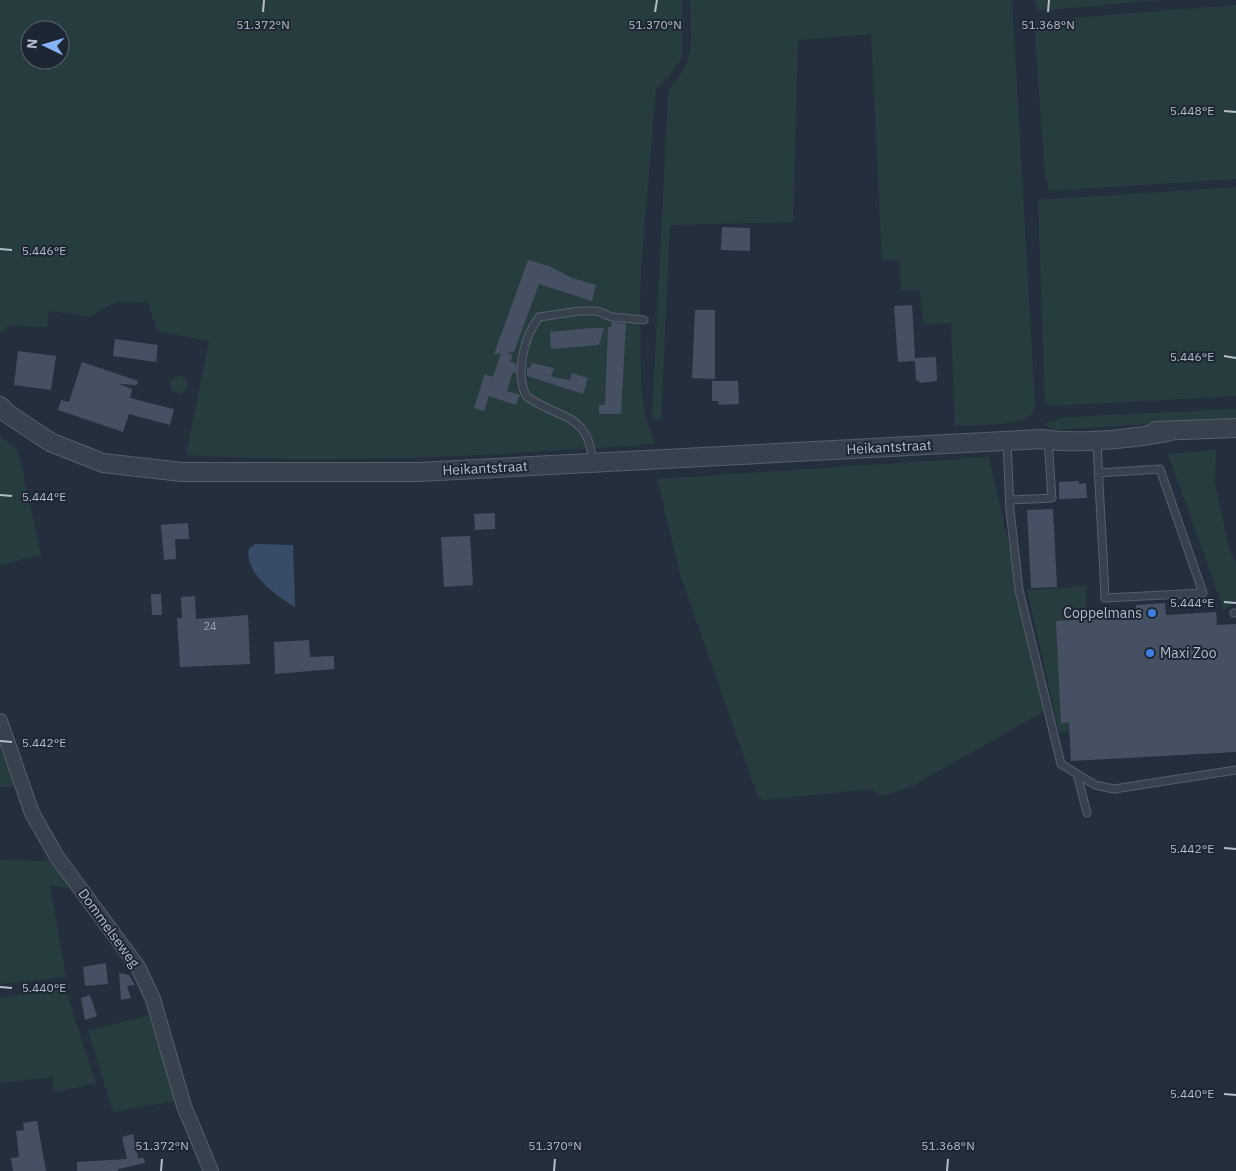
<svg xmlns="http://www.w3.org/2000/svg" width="1236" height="1171" font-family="'IBM Plex Sans',sans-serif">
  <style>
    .green { fill: #263c3f; fill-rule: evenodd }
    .water { fill: #394c67 }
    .building { fill: #455162 }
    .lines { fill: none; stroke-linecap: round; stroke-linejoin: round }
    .service-casing { stroke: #565f6c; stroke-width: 9 }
    .minor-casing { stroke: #565f6c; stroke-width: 16 }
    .tertiary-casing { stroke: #565f6c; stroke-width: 20 }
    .service { stroke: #38414e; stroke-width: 7 }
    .minor { stroke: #38414e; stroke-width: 14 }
    .tertiary { stroke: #38414e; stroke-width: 18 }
    .ticks { fill: none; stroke: #b4bcc9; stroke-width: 2 }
    .shop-dot { fill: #3f7fe0; stroke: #1d2633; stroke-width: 2 }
    .labels { text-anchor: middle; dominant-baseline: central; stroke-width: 4; stroke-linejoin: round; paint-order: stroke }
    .number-label { font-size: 11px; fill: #98a1af }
    .street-label { font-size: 14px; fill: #b4bcc9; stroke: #1d2633 }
    .poi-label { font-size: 14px; fill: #b4bcc9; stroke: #1d2633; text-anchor: end }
    .ticks-label { font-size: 12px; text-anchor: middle; fill: #b4bcc9; stroke: #1d2633; stroke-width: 4; stroke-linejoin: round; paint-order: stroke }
  </style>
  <rect width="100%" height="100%" fill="#242f3e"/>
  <g class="green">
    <path d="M0,0H682V58L669,77L656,89L641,267L640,309L641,386L645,414L655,444C500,455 342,465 186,455L209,341L157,331L148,303C119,299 114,301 90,317L49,311L47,327L7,325L4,333L0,332ZM30,30H60V60H30Z"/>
    <path d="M690,0H1012L1034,387C1034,394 1036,405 1034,411C1027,427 971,425 955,426L951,323L923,324L920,290H901L900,260L882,259L871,34L798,40L793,222L670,225L661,419H652L668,94C671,83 680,77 685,67C694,49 690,20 690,0Z"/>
    <path d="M1035,0H1161L1037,11Z"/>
    <path d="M1236,5V179L1049,191L1045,175L1034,21Z"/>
    <path d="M1236,187V396L1052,406L1045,404L1038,200Z"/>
    <circle cx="179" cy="385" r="9"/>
    <path d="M1236,409V419L1054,430L1044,424L1062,418L1087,416Z"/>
    <path d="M0,436L18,451L41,555L0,565Z"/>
    <path d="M1216,450L1215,483L1230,552L1236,564V602L1224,610L1168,454Z"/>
    <path d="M989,457L1046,710L914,785L884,796L870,789L764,800L758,797L681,577L657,479Z"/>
    <path d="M1086,586V623L1121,734L1059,732L1027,590Z"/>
    <path d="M0,746L14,787H0Z"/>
    <path d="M0,860L50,861L71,888L50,886L66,977L0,984Z"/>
    <path d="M65,989L96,1083L53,1093V1077L0,1083V998Z"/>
    <path d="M149,1015L176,1101L113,1112L88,1031Z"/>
  </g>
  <path class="water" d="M255,544L293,545L295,607C277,597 244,573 249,549Z"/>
  <g class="building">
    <path d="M722,227L750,228V251L721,250Z"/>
    <path d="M528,260L549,266L572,278L596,285L592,301L539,284L514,352L507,353L513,355L510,361L516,364V373L513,372L507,391L520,395L516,405L489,396L484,411L474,408L485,374L493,377L501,353L494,354Z"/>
    <path d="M912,305L915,358L936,357L937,381L919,383V380L916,381L915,361L898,362L894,306Z"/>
    <path d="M695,310H715V379L692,378Z"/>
    <path d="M612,322L626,324L621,414H599V405H605L608,327H611Z"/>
    <path d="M591,328H604L599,345L551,349L550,332Z"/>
    <path d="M115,339L158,345L156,362L113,356Z"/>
    <path d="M18,351L56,356L51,390L14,385Z"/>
    <path d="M82,362L138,381L137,385L119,384L132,389L130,398L174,409L170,425L129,414L123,432L58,410L61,400L69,402Z"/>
    <path d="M532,363L554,368L551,376L557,378L570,380L572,373L588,378L583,394L527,376V367L530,368Z"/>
    <path d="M712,381H738L739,404L719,405L718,401H712Z"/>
    <path d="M1079,481V484L1086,483L1087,498L1059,499V482Z"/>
    <path d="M1053,509L1057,587L1031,588L1027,510Z"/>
    <path d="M495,513V529L475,530L474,514Z"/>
    <path d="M188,523L189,539H175L176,559L164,560L161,525Z"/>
    <path d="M470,536L473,585L444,587L441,537Z"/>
    <path d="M151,594H161L162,615H152Z"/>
    <path d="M195,596L196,619L248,615L250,664L180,667L177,618H182L181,597Z"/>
    <path d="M1165,603L1166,615L1216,612L1217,625L1236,624V752L1071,761L1069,722L1061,723L1056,621L1136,616V605Z"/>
    <path d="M309,640L310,657L334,656V669L275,674L274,642Z"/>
    <path d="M106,963L108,984L85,986L83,967Z"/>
    <path d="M119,973L129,975L135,985L127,986L131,998L121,1000Z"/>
    <path d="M90,995L97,1016L85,1020L81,998Z"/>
    <path d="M37,1121L46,1171H13L11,1158L19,1157L16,1131L24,1130L23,1123Z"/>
    <path d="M133,1134L138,1158H144L145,1163L118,1169V1171H77V1162L127,1159L122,1137Z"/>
  </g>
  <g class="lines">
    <defs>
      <g id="service">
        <path d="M1007,441L1010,510L1019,590L1061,764L1095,785L1114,789L1236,770"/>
        <path d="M1097,441C1099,493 1103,545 1105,598L1203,593L1160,469L1098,473"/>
        <path d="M593,463C588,411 561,421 526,396C515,372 524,337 539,317L580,311H597L612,317L644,320"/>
        <path d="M1010,500L1052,498L1048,440"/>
        <path d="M1234,613H1236"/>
        <path d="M1077,774L1087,813"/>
      </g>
      <path id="minor" d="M0,721L32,813L57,857L138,967L153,999L184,1106L211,1171"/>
      <g id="tertiary">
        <path d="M0,406L8,414L50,442L103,463L182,472H419L1042,439C1082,445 1128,439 1168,432"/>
        <path d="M1156,431L1236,428"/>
      </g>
    </defs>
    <use href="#service" class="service-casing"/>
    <use href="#minor" class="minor-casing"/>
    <use href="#tertiary" class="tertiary-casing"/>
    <use href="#service" class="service"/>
    <use href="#minor" class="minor"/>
    <use href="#tertiary" class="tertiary"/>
  </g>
  <path class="ticks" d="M263,12L264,0M655,12L657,0M1048,12L1049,0M1224,111L1236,112M0,249L12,250M1224,356L1236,358M0,495L12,496M1224,602L1236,603M0,741L12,742M1224,848L1236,849M0,987L12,988M1224,1094L1236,1095M161,1171L162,1159M554,1171L555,1159M947,1171L948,1159"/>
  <g class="shop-dot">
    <circle cx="1152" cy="613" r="5"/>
    <circle cx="1150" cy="653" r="5"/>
  </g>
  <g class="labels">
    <g class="number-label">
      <text x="210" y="626">24</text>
    </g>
    <g class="street-label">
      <text transform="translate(889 447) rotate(-3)">Heikantstraat</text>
      <text transform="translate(485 468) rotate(-3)">Heikantstraat</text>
      <text transform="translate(109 928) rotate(54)">Dommelseweg</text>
    </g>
    <g class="poi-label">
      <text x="1142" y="613">Coppelmans</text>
      <text x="1160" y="653" text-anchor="start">Maxi Zoo</text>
    </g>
  </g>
  <g class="ticks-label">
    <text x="263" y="29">51.372°N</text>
    <text x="655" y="29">51.370°N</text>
    <text x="1048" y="29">51.368°N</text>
    <text x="1192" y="115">5.448°E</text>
    <text x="44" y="255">5.446°E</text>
    <text x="1192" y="361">5.446°E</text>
    <text x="44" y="501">5.444°E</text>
    <text x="1192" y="607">5.444°E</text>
    <text x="44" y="747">5.442°E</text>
    <text x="1192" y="853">5.442°E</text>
    <text x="44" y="992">5.440°E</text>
    <text x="1192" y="1098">5.440°E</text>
    <text x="162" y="1150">51.372°N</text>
    <text x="555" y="1150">51.370°N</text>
    <text x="948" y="1150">51.368°N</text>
  </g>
  <g transform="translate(45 45) rotate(275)"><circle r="24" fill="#1d2633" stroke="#59626f"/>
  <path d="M0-4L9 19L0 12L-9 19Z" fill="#8ab4f8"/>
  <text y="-8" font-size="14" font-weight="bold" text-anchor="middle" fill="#b4bcc9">N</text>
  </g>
</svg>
